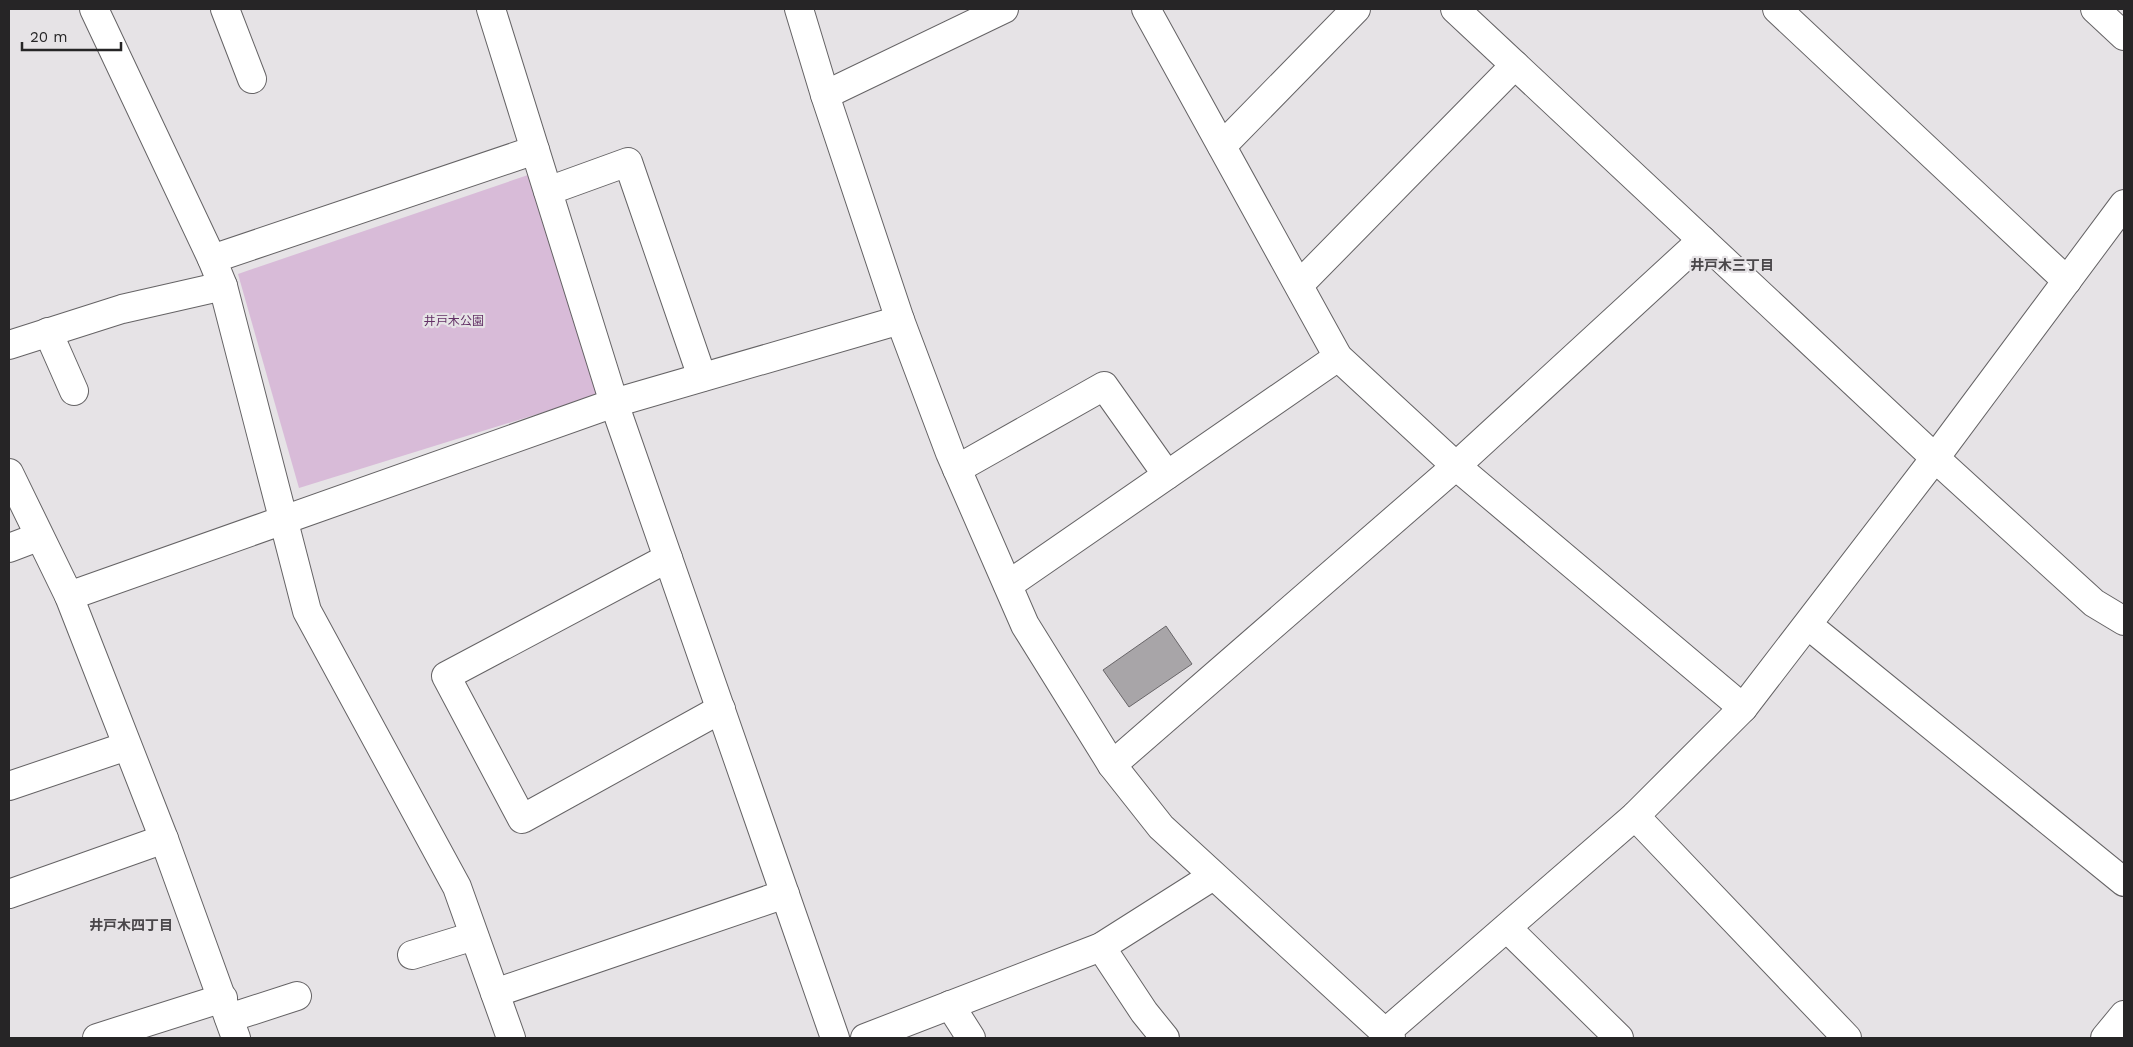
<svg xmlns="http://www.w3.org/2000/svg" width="2133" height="1047" font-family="'Work Sans','Noto Sans JP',sans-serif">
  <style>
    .green { fill: #d8bbd8 }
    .building { fill: #a8a5a8; stroke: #686568 }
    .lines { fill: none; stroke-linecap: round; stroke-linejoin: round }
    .minor-casing { stroke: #656365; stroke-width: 30 }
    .tertiary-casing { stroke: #656365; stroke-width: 30 }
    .minor { stroke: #fff; stroke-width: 28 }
    .tertiary { stroke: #fff; stroke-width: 28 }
    .labels { text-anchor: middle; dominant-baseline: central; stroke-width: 4.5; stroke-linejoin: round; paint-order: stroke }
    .park-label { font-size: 12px; fill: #633166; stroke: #e6e3e6 }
    .neighbourhood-label { font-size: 14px; font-weight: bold; fill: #4a474a; stroke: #e6e3e6 }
  </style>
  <rect width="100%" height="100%" fill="#e6e3e6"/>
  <path class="green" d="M528,175L602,394L299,488L238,274Z"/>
  <path class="building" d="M1166,626L1192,664L1129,707L1103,670Z"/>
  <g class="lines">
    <defs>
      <g id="minor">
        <path d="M94,9L212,259L223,286L307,611L457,887L511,1038"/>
        <path d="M225,9L252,79"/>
        <path d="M491,9L614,403L835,1038"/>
        <path d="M1146,9L1338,357L1456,466L1743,708"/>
        <path d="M1455,9L1935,458L2094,603L2124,621"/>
        <path d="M1777,9L2067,281"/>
        <path d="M2095,9L2124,36"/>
        <path d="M825,95L1004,9"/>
        <path d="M1222,146L1356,9"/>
        <path d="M548,191L628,162L702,377"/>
        <path d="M212,259L535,150"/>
        <path d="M1299,285L1515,65"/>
        <path d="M48,332L74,391"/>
        <path d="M9,345L122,309L223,286"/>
        <path d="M957,469L1104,386L1167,475"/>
        <path d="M9,548L38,537"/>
        <path d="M668,558L446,676L522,819L721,709"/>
        <path d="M1008,585L1338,357"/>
        <path d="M69,596L614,403L900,320"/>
        <path d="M1808,625L2124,882"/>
        <path d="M1112,765L1456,466L1702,240"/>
        <path d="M9,786L127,746"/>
        <path d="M1635,816L1847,1038"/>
        <path d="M9,894L164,839"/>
        <path d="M1507,928L1619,1038"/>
        <path d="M1101,947L1144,1012L1165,1038"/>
        <path d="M412,955L474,936"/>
        <path d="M495,993L785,894"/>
        <path d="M950,1005L971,1038"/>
        <path d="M229,1018L297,996"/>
        <path d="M1385,1033L1635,816L1743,708L1935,458L2124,204"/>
        <path d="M97,1038L223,998"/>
        <path d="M865,1038L1101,947L1213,876"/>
      </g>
      <g id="tertiary">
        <path d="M799,9L825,95L900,320L950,453L1025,625L1112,765L1161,827L1391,1038"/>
        <path d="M9,473L69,596L164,839L236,1038"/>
        <path d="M2105,1038L2124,1015"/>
      </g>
    </defs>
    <use href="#minor" class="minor-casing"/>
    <use href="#tertiary" class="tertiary-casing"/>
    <use href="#minor" class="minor"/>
    <use href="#tertiary" class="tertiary"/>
  </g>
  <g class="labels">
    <g class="park-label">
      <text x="454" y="321">井戸木公園</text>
    </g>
    <g class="neighbourhood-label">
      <text x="1732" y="265">井戸木三丁目</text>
      <text x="131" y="925">井戸木四丁目</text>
    </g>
  </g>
  <rect width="2133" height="1047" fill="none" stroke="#262526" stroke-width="20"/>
  <path d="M22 42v8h99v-8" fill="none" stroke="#262526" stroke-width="2.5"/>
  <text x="30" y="42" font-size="15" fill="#262526" stroke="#e6e3e6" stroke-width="4" paint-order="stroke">20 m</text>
</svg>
